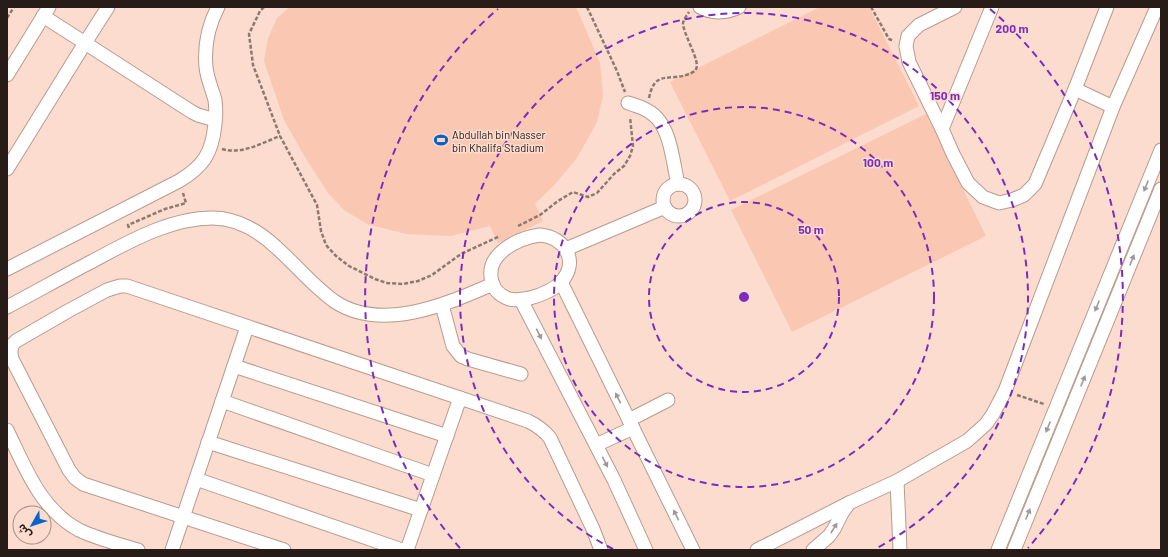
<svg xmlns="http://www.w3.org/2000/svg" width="1168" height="557" font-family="Barlow,'Noto Sans Arabic',sans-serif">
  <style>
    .green { fill: #fac8b2 }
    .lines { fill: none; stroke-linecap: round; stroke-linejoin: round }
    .minor-casing { stroke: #b89b8e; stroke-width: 15 }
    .path { stroke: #8e7970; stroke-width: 2.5; stroke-dasharray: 4 2; stroke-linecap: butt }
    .minor { stroke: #fff; stroke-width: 13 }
    .oneway { fill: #9e9997 }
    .ring { fill: none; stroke: #7b2cbf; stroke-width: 2; stroke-dasharray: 7 5 }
    .labels { text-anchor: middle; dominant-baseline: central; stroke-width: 3; stroke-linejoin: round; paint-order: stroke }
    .poi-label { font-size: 11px; fill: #271c17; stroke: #fbdcce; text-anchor: start }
    .centre { fill: #7b2cbf; stroke: #fbdcce; stroke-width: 2 }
    .ring-label { font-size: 12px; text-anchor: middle; font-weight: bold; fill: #7b2cbf; stroke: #fbdcce; stroke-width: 3; stroke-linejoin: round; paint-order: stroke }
  </style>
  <rect width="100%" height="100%" fill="#fbdcce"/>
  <g class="green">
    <path d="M290,7H576L600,63L603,95L597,122L577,158L555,184L535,204L543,221L498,243L490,226L451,236L406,234L367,224L344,210L328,193L306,159L284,120L264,61L268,38L277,18Z"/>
    <path d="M820,7H869L919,106L730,201L670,82Z"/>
    <path d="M926,114L986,236L792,332L731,210Z"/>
  </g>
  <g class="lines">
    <defs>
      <g id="minor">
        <path d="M108,7L85,43L192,112L198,115L215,120"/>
        <path d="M700,7C712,14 727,13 739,7"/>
        <path d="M955,7L919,25L908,36L906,46L909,62L942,129L953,154L968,183L983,197L999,203L1012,200L1024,195L1035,184L1075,89L1107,7"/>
        <path d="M7,75L49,7"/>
        <path d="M1075,89L1113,107"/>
        <path d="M628,103C638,106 648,109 656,117C671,132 673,163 678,184"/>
        <path d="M942,129L992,7"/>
        <path d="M7,169L85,43L43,16"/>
        <circle cx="679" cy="200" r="16"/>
        <path d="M540,235C565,237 579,261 562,281C555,289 541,295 530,298C523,299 516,301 509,299C501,296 494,290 492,282C484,254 518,238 540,235Z"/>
        <path d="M566,249L665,207"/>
        <path d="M7,269L179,181C204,166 212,153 215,124C216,116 216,108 215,100C212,89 207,78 206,67C204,45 208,26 218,7"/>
        <path d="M561,282L693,550"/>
        <path d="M521,300L614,480L646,550"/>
        <path d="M442,305L453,346L461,356L468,359L521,374"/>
        <path d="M7,307C34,293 60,278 87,264C125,244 168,218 213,218C237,218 260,232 277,248C296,265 313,286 334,301C381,333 447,304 493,284"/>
        <path d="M234,366L447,436"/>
        <path d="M222,401L433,475"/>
        <path d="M629,420L668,400"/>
        <path d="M7,430C25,467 40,509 79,530C98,539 118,544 138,550"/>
        <path d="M208,442L421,510"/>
        <path d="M596,445L633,428"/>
        <path d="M196,479L402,550"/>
        <path d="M897,481L900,550"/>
        <path d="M172,550L247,327"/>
        <path d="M284,550L83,484L75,478L69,470L12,359L11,354V349L13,344L16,341L68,311L107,290L120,286H127L528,421C538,426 544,430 550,438L593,529L601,550"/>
        <path d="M407,550L460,398"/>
        <path d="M757,550L849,503L897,481L967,441L986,424L993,414L1005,391L1113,107L1157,7"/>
        <path d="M813,550L829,536L834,529L842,513L849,503"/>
        <path d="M998,550L1161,150"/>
        <path d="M1014,550L1161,189"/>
      </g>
    </defs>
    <use href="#minor" class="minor-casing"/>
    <g class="path">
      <path d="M264,7L260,11L249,34L253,65L280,136L317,205L321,231L326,245L336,256L349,266L375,279L387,283L403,284L418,281L432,275L461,254L500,236"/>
      <path d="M587,7L617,71L625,92"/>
      <path d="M871,7L889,39L894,41"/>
      <path d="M7,18L14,7"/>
      <path d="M649,98C655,69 669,82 689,74C691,73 695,72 696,69C701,62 683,34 683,23C684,19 687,15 689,12"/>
      <path d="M222,149C241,155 262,143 280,136"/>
      <path d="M518,226L540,215L558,201L573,192L588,197L597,193L614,174L624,166L630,156L633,146L630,117"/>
      <path d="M129,228L128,225L165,209L186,203L183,193"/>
      <path d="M1017,395L1044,404"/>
    </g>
    <use href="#minor" class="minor"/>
  </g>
  <defs><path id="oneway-solid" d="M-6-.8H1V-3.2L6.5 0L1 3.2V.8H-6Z"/></defs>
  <g class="oneway">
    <use href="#oneway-solid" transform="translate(1146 186) rotate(112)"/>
    <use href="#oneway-solid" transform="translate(1132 260) rotate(-68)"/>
    <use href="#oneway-solid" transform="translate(1097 306) rotate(112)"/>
    <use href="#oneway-solid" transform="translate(539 334) rotate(63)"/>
    <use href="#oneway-solid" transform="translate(1083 381) rotate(-68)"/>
    <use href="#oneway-solid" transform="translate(618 398) rotate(-116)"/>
    <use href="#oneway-solid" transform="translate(1048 427) rotate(112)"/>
    <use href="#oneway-solid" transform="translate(605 462) rotate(63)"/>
    <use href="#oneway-solid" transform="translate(1028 514) rotate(-68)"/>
    <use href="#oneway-solid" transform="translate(676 515) rotate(-116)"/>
    <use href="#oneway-solid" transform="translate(834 528) rotate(-58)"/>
  </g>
  <g class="ring">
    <circle cx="744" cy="297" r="95"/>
    <circle cx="744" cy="297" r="190"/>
    <path d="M613 549A284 284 0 1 1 875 549"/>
    <path d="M460 548A379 379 0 0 1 498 9M990 9A379 379 0 0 1 1028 548"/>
  </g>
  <defs>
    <symbol id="stadium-bare" viewBox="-9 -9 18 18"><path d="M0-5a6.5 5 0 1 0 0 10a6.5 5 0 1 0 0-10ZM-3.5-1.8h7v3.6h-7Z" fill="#0a62cb" stroke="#fbdcce" stroke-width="2.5" paint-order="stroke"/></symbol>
  </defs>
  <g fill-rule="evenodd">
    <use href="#stadium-bare" x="431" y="130" width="20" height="20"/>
  </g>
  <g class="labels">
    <g class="poi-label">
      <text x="452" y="134">Abdullah bin Nasser<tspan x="452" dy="13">bin Khalifa Stadium</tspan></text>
    </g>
  </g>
  <circle cx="744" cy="297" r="6" class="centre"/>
  <g class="ring-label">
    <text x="1012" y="33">200 m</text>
    <text x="945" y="100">150 m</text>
    <text x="878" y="167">100 m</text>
    <text x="811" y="234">50 m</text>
  </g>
  <rect width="1168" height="557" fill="none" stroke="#271c17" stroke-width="16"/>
  <g transform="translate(32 525) rotate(231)"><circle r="19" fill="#fbdcce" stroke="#a68f85"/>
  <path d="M0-3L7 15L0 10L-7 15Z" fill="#0a62cb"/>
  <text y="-6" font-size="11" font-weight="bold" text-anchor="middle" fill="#271c17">ش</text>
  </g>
</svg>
